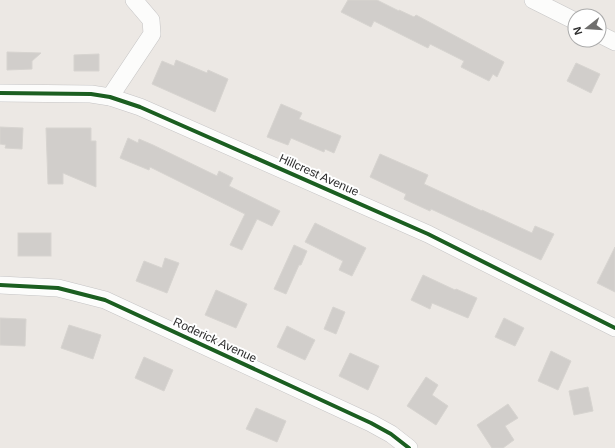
<svg xmlns="http://www.w3.org/2000/svg" width="615" height="448" font-family="Helvetica,sans-serif">
  <style>
    .building { fill: #d1cecb; stroke: #d7d4d0 }
    .lines { fill: none; stroke-linecap: round; stroke-linejoin: round }
    .minor-casing { stroke: #c5c4c5; stroke-width: 18 }
    .minor { stroke: #fcfcfb; stroke-width: 17 }
    .cycleway-casing { stroke: #fff; stroke-width: 6 }
    .cycleway { stroke: #1b5e20; stroke-width: 4 }
    .labels { text-anchor: middle; dominant-baseline: central; stroke-width: 4; stroke-linejoin: round; paint-order: stroke }
    .street-label { font-size: 12px; fill: #2e2e2e; stroke: #fff }
  </style>
  <rect width="100%" height="100%" fill="#ece8e4"/>
  <g class="building">
    <path d="M348,0H377L399,11V10L414,17L416,15L504,62L497,77L493,74L489,81L461,67L464,61L430,44L428,48L374,21L371,27L341,12Z"/>
    <path d="M7,52L41,53L32,61V69L7,70Z"/>
    <path d="M99,54V71H74V55Z"/>
    <path d="M176,60L207,73L208,70L228,79L215,112L152,84L162,61L174,66Z"/>
    <path d="M576,63L600,74L591,93L567,81Z"/>
    <path d="M281,104L302,113L299,119L341,136L334,153L325,149L324,152L291,138L288,145L267,137Z"/>
    <path d="M0,127L23,128L22,149L5,148L6,145L0,144Z"/>
    <path d="M46,128H91V141H96V187L63,173V184H48Z"/>
    <path d="M128,138L138,143L139,139L153,145L217,176L219,171L233,178L229,186L280,211L272,226L257,219L242,250L230,245L245,214L150,167L149,170L120,158Z"/>
    <path d="M380,154L428,175L424,184L482,211V210L532,233L535,226L554,234L541,260L431,209L430,211L404,199L406,194L370,177Z"/>
    <path d="M315,223L366,248L352,276L339,270L343,261L305,242Z"/>
    <rect x="18" y="233" width="33" height="23"/>
    <path d="M294,245L307,251L301,265H299L286,294L274,289Z"/>
    <path d="M615,247V292L597,283Z"/>
    <path d="M165,258L179,263L167,293L136,281L144,261L162,268Z"/>
    <path d="M423,275L455,290L456,289L477,298L468,318L432,303L430,309L411,300Z"/>
    <path d="M216,290L247,304L236,328L205,315Z"/>
    <path d="M333,307L345,312L336,334L324,329Z"/>
    <path d="M0,318L26,319L25,346L0,345Z"/>
    <path d="M504,318L524,328L515,346L495,337Z"/>
    <path d="M69,325L101,335L93,359L61,348Z"/>
    <path d="M287,326L315,340L305,360L277,347Z"/>
    <path d="M551,351L571,361L558,390L538,381Z"/>
    <path d="M350,353L379,366L368,390L339,376Z"/>
    <path d="M144,357L173,370L164,391L135,378Z"/>
    <path d="M426,377L438,385L432,395L448,406L436,425L407,406Z"/>
    <path d="M588,387L593,411L574,415L569,391Z"/>
    <path d="M508,404L518,418L505,426L514,440L503,448H492L477,425Z"/>
    <path d="M256,408L286,421L277,442L246,429Z"/>
  </g>
  <g class="lines">
    <defs>
      <g id="minor">
        <path d="M533,0L575,21"/>
        <path d="M599,34L615,42"/>
        <path d="M0,93L91,94L110,97L140,107L428,234L615,328"/>
        <path d="M110,97L152,34L151,20L134,0"/>
        <path d="M0,285L58,288L105,300L371,423L391,434L409,448"/>
      </g>
    </defs>
    <use href="#minor" class="minor-casing"/>
    <use href="#minor" class="minor"/>
    <defs>
      <g id="cycleway">
        <path d="M0,93L91,94L110,97L140,107L428,234L615,328"/>
        <path d="M0,285L58,288L105,300L371,423L391,434L409,448"/>
      </g>
    </defs>
    <use href="#cycleway" class="cycleway-casing"/>
    <use href="#cycleway" class="cycleway"/>
  </g>
  <g class="labels">
    <g class="street-label">
      <text transform="translate(319 175) rotate(24)">Hillcrest Avenue</text>
      <text transform="translate(215 340) rotate(25)">Roderick Avenue</text>
    </g>
  </g>
  <g transform="translate(587 28) rotate(253)"><circle r="19" fill="#ffffff" stroke="#ababab"/>
  <path d="M0-3L7 15L0 10L-7 15Z" fill="#706f6e"/>
  <text y="-6" font-size="11" font-weight="bold" text-anchor="middle" fill="#2e2e2e">N</text>
  </g>
</svg>
